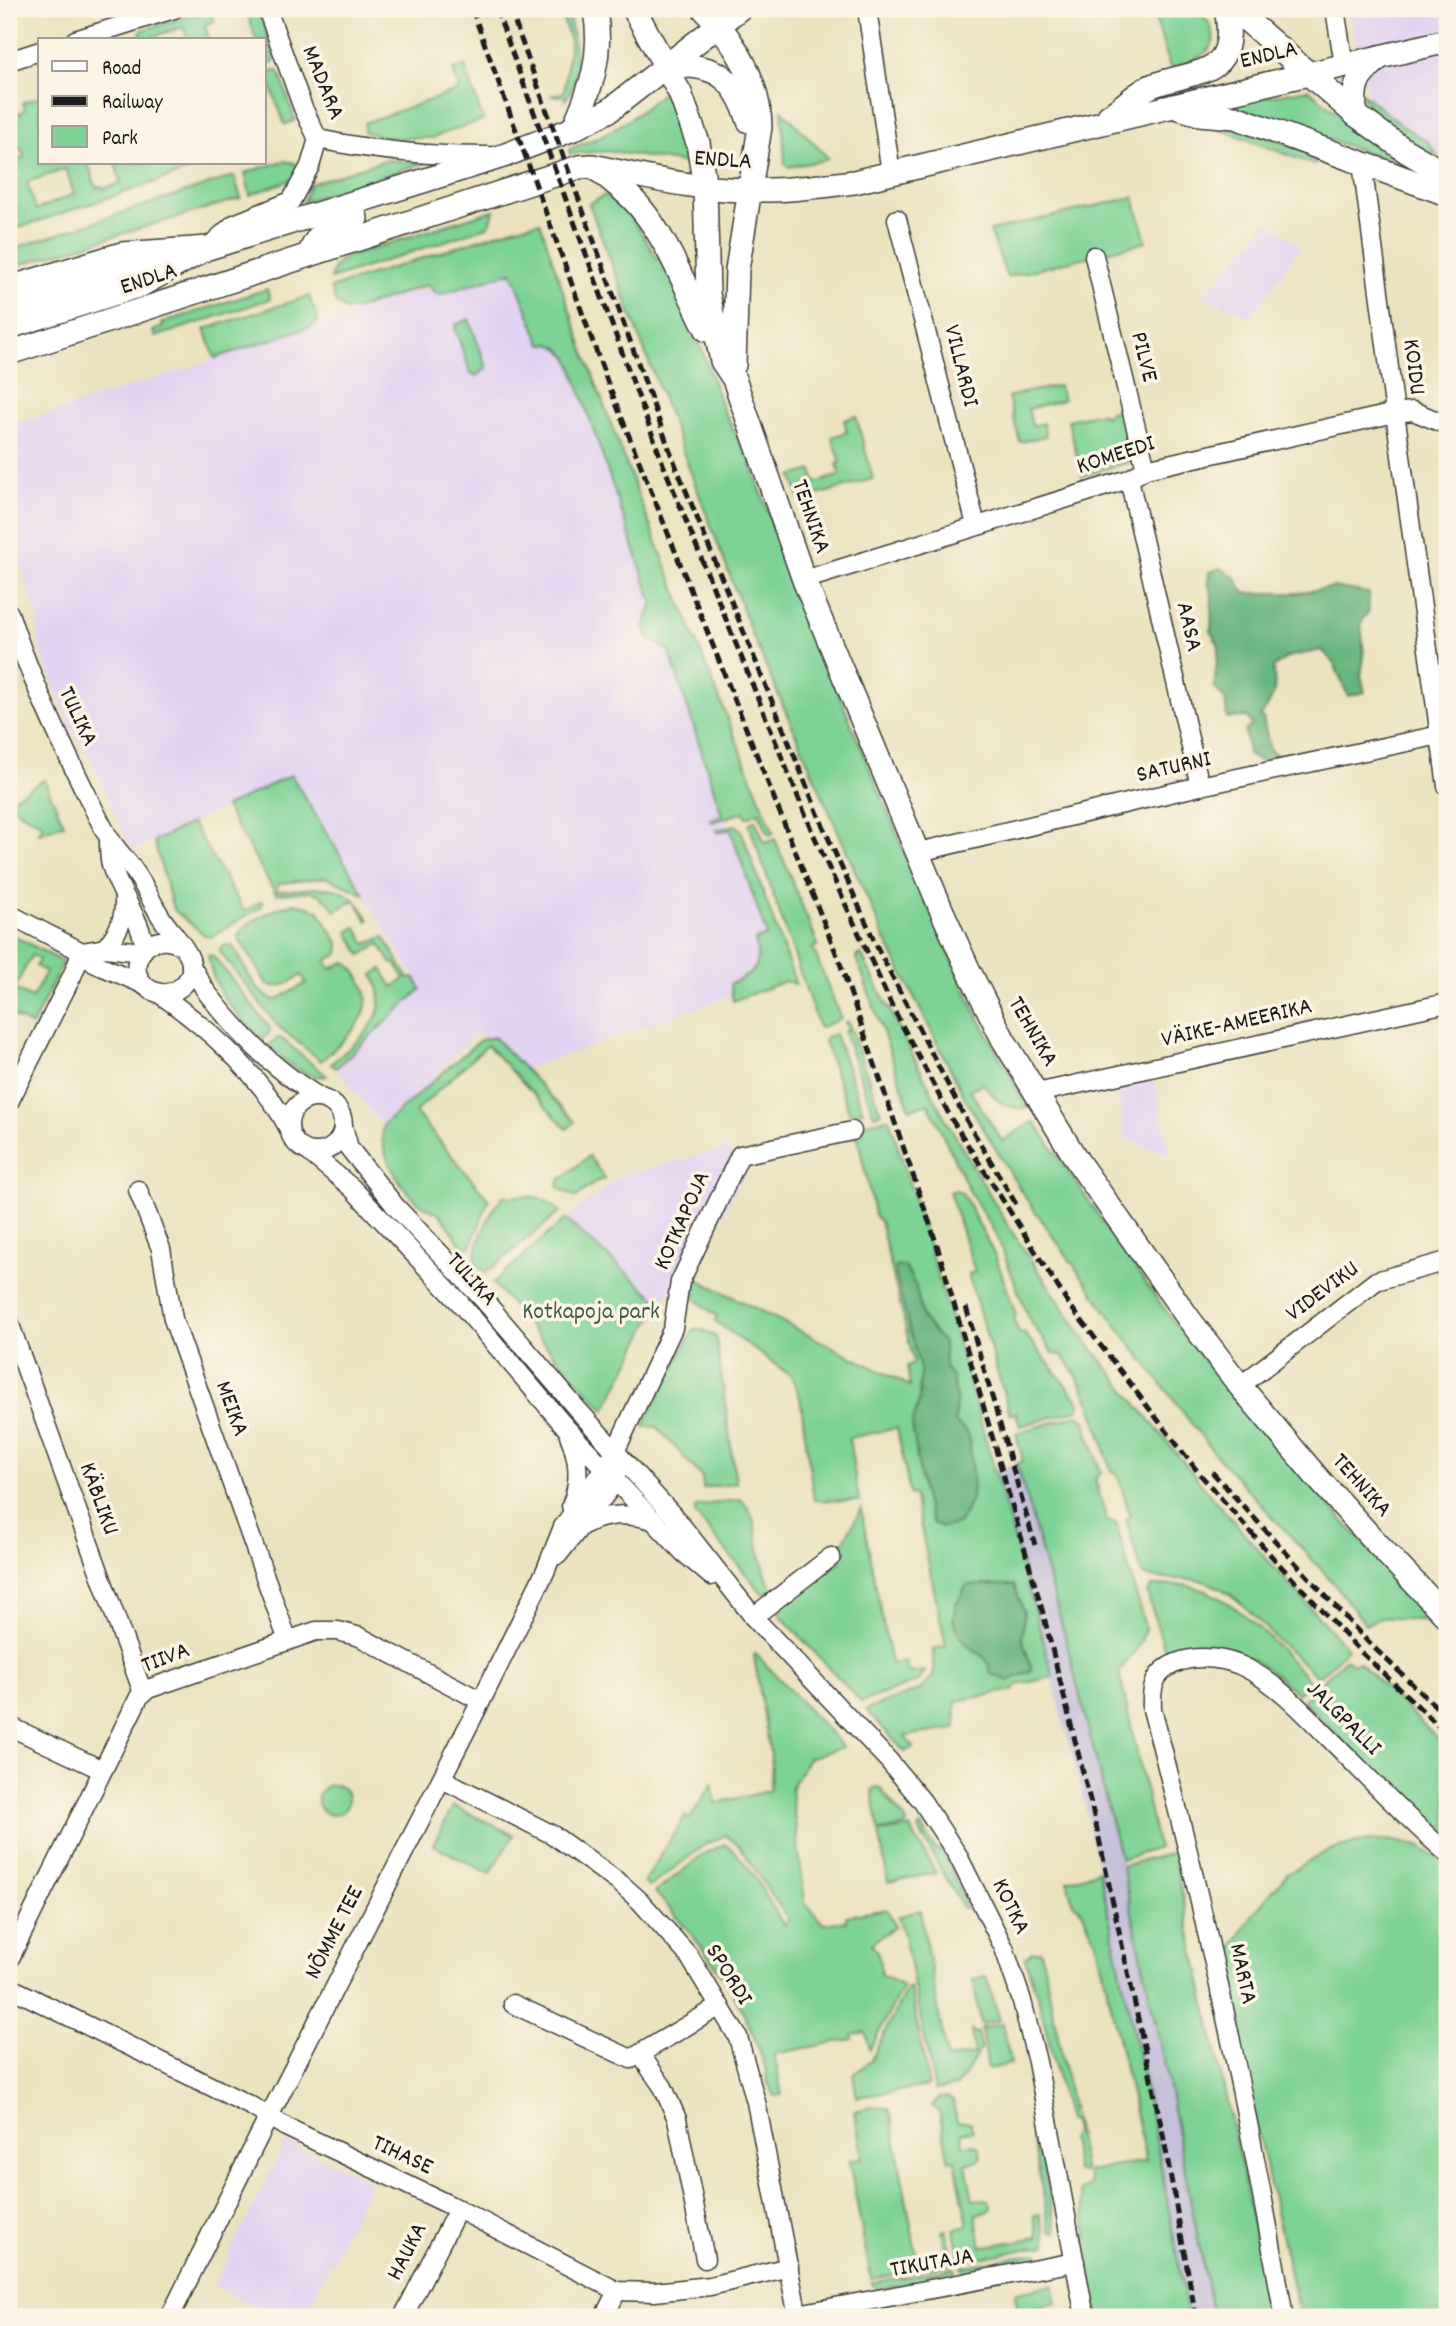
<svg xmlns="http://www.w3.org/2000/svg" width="1456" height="2326" font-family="Dekko,sans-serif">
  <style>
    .built { fill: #e3d3f2 }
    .industrial { fill: #c6c0da }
    .green { fill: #7dd295; stroke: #4c7758; stroke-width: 2; fill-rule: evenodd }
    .forest { fill: #66b47e; stroke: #41684d; stroke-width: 2 }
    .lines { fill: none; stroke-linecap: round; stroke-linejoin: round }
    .minor-casing { stroke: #3b3a34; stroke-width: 21 }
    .major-casing { stroke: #3b3a34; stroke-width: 26 }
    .minor { stroke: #fff; stroke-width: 18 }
    .major { stroke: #fff; stroke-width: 23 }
    .rail { stroke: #1c1c1c; stroke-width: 5; stroke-dasharray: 10 5; stroke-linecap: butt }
    .labels { text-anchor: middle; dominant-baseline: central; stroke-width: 7; stroke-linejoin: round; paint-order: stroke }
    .street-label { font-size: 24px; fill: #1c1c1c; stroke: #fcf5e5 }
    .park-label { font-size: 24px; fill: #3e5c46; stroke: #fcf5e5 }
  </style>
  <rect width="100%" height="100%" fill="#fcf5e5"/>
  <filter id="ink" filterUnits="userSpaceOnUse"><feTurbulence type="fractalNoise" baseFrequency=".0143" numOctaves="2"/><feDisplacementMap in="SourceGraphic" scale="14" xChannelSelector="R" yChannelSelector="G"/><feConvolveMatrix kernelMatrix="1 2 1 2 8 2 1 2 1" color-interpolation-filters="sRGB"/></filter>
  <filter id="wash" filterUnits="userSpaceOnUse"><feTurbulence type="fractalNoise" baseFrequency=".00686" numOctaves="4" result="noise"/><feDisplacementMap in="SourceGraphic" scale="28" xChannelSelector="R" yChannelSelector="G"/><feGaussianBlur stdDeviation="1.57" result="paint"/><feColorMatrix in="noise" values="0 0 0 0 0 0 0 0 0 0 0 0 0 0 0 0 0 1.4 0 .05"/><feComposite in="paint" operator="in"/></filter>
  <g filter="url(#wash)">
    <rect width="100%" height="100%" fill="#ebe2bf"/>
    <g class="built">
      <path d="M1349,9H1447V158L1408,138L1371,108Z"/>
      <path d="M1268,221L1301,247L1250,317L1203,296Z"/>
      <path d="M531,252L657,594L715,790L787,981L733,1001L732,995L523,1070L477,1031L385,1130L336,1068L421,988L291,776L132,851L88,754L70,728L39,646L37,613L9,531V426L213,360Z"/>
      <path d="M1154,1080L1171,1156L1125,1139L1115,1089Z"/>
      <path d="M726,1148L746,1169L693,1275L660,1302L565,1219L620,1176Z"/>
      <path d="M286,2142L371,2181L304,2317H275L213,2286Z"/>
    </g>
    <path class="industrial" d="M1017,1464L1065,1636L1121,1860L1165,2067L1213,2317H1188L1157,2144L1081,1788L996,1470Z"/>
    <g class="green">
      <path d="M212,9H225L211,13L214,22L205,25L209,40H188L183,27L151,37V40H143L140,32L143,30Z"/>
      <path d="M246,9H259L275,59L274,62L264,65V40H256Z"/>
      <path d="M560,9H567L568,13C574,38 584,79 565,100V96H550L564,92L570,41Z"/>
      <path d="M1153,9H1197C1232,44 1206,58 1170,68Z"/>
      <path d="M465,66L483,120L436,136L434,138H392L364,132V123L459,90L453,70Z"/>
      <path d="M275,71H279L295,120L285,125L266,74Z"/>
      <path d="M1308,89L1375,144L1409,167L1231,106L1232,103Z"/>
      <path d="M664,92L680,128L690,164L609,151L570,154L569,149L597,138L629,120Z"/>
      <path d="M1363,94L1404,127L1428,142L1439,158C1420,146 1364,117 1363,94Z"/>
      <path d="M9,96L15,111L20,114L25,109L23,102L40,97V163H88L96,188L102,186L104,189L121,183L115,163H212L9,231V165L10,167L18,165L17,159L24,157L21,148L9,152ZM66,169L74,194L36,210L27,182Z"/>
      <path d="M782,110L828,158L826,160L788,167L785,164Z"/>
      <path d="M1200,122L1243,130L1317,154L1315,165Z"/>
      <path d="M385,160L427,162L303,202L310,184Z"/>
      <path d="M283,161L295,163L298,168L296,178L250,195L245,173Z"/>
      <path d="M234,176L241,198L9,268V250Z"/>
      <path d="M605,195C629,212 643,233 657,259L666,257L695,329L723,410L750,461L801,603L915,877L975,1011L1028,1108C1003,1110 997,1101 983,1083L970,1090L1002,1141L1034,1121C1090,1202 1144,1286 1206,1363C1277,1451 1354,1533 1431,1616L1426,1621L1379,1617L1366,1625L1330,1579L1214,1453L1112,1319L1021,1191L965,1098L885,939L752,634L589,204Z"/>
      <path d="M1134,197L1146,242L1007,277L990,231Z"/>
      <path d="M494,210L491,222L487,227L331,279C333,267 336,263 346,257Z"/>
      <path d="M540,222C607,429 692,630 774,833L769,835L759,812L747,817L744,812L712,822L711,819L722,815L669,650L648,638L644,626L653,604L569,358C561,349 554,342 541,344L512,272L438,295L427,285L354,310H346L336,303L331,288L517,227Z"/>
      <path d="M267,289L270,299L155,337L153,331L163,327L162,323Z"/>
      <path d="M309,296L318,320L316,325L215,358L205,329Z"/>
      <path d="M469,319L487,368L477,376L471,374L455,328L456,325Z"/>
      <path d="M1059,386L1063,400L1028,409L1032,426L1043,423L1046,436L1020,442L1008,397C1027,391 1041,390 1059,386Z"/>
      <path d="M1122,410L1131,461L1082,476L1068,420L1100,413L1106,416L1110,412Z"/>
      <path d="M856,416L873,479L800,500L792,476L812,470L816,483L840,475L837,464L841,462L832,437L847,432L844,420Z"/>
      <path d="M291,775L364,894L326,877L277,884V891C318,889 346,876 369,920L367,921L355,900L335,911C316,881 304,895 276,894L225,807Z"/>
      <path d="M44,780L64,824L39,833L43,824L9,806V800Z"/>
      <path d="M755,820L765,843L775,839L818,945L813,948L841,1019L819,1028L749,824Z"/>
      <path d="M192,823L244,911L262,901L263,902L261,907L211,937L206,936L176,912L172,905L154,841Z"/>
      <path d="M735,825L741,830L796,985L786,981L733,1001L730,984C755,974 762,967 755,940L767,936L730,829L718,833L716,830Z"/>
      <path d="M296,903L318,910L339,944L338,954L326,961L331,969L344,962L348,963C389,1006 354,1030 321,1061L278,1026L219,951L223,945L232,946C246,963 252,995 276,1000L306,983L302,975C290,981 280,991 267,984L240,940L239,934C249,920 280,906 296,903Z"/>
      <path d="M356,927L366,944L384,937L409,979L414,977L421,989L336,1068L331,1064C358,1039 396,1017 373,975L382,969L393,987L405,979L395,963L392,964L380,944L361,955L348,932Z"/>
      <path d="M9,933L63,962L32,1026L9,1014ZM32,955L39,959L36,966L46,972L32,998L14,989Z"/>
      <path d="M861,954L946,1120L1010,1229L1086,1341L1210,1495L1347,1649L1321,1675L1316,1676C1303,1663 1289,1651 1276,1639C1255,1617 1236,1592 1206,1582C1188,1576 1153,1582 1142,1574L1126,1519L1130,1514L1117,1473L1111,1471C1099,1430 1090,1388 1062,1355L1054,1354L1030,1321L997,1236L970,1192L928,1103L910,1109L856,956Z"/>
      <path d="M208,955H212L217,961L270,1028L269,1033L262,1040C237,1015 212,992 208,955Z"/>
      <path d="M848,1021L881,1114L874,1115L844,1032L848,1030L845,1022Z"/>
      <path d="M835,1034L863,1111L850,1114L824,1041L826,1037Z"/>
      <path d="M494,1037L575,1122L567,1129L487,1045L415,1112L489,1200L471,1246L464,1250C457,1239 450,1226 442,1217C435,1210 425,1208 418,1202C400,1187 375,1148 384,1124L480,1040Z"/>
      <path d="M277,1038L282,1039L327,1076C306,1081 283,1060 268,1046Z"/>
      <path d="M889,1118C948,1303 1001,1490 1053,1677L1017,1685L1014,1690L956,1701L955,1729L905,1736L913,1747L905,1752L866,1710L921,1689L933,1677V1649L946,1646L914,1495H910L897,1428L849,1438L859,1501L814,1500L800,1397L791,1376L715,1321L717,1316C702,1305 688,1298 693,1277L910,1386L907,1366L914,1363L880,1221L875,1217L855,1126Z"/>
      <path d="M589,1156L605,1179L597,1181L576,1197L560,1189L558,1185L560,1180Z"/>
      <path d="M956,1190L963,1194L996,1258L1016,1315L1014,1321L1019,1333L1025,1334L1080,1403L1078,1410L1020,1426L1016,1413L1010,1414L968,1274L975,1272L949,1191Z"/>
      <path d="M503,1196C533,1198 536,1190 560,1212L486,1273L476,1264C473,1246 491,1210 503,1196Z"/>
      <path d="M565,1219L660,1302L605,1410L548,1348L493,1283Z"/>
      <path d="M694,1329H701L716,1337L736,1483L703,1488L702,1477L657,1427H645L644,1424Z"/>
      <path d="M1078,1415L1084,1419L1101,1473L1095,1479L1107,1521L1116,1523L1145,1627C1142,1647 1130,1656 1119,1672L1158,1848L1121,1860L1065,1636L1017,1464L1023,1461L1016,1433Z"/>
      <path d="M740,1499C757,1513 755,1534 760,1554C763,1567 768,1579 772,1591L769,1594L762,1593L695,1514V1508L698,1506Z"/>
      <path d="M861,1509L891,1664L905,1661L909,1673L925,1671L919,1681L861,1702L780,1615L779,1606L840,1562L843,1542Z"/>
      <path d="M1184,1585C1236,1593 1276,1647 1312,1683L1297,1694C1253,1653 1229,1642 1168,1651L1164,1648L1147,1593L1152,1586Z"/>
      <path d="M755,1653L843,1747L808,1758L791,1789L805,1902L823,1924L846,1921V1916L887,1909L895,1926L871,1944C879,1951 881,1963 880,1974L903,1986L870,2050L865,2032L852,2035L853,2039L774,2054L782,2095L775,2096L766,2080L767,2072C760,2053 754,2034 745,2016C722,1969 689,1930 655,1892L707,1852L725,1844C748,1858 769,1903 784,1926L788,1919L739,1846L725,1835L706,1844L649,1887L644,1882L685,1816L690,1819L712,1784L716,1803L769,1791L772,1765L754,1656Z"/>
      <path d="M1346,1658L1352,1664L1359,1662L1447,1748V1841L1420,1819L1303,1700Z"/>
      <circle cx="333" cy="1800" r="15"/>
      <path d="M876,1787L880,1788L907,1822L906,1826L879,1831L872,1790Z"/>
      <path d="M453,1806L514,1835L490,1874L433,1845Z"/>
      <path d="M921,1826L936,1850L944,1852L967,1908H963L918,1829Z"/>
      <path d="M910,1828L936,1873L888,1882L879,1832Z"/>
      <path d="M1388,1840L1419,1846L1447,1864V2317H1300L1220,1967L1253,1914L1287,1874L1327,1851L1357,1842Z"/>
      <path d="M1173,1853L1248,2199L1270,2317H1213L1165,2067L1122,1866Z"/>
      <path d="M1099,1870L1157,2144L1188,2317H1098L1084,2239L1088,2237L1080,2191L1090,2186L1088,2171L1146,2161L1097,1944L1082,1911L1073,1903L1067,1881Z"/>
      <path d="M920,1910L947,2059L975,2054L971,2031L978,2033L981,2049L957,2086L935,2090L904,1935L898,1917Z"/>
      <path d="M1041,1951L1085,2172L1076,2171L1071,2137L1075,2134L1073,2121L1068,2120L1039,2001L1025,1958L1032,1952Z"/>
      <path d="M986,1976L1000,2020L981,2024L973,1979Z"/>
      <path d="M910,1987L929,2086L857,2097L853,2075L871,2060L907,1988Z"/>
      <path d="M1002,2024L1011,2064L988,2069L981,2028Z"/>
      <path d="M947,2097L953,2101L957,2122H970L973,2131L961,2133L963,2145L975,2144L979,2147L981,2157L978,2161L966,2164L973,2200L985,2199L990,2201L991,2208L987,2212L976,2214V2216L981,2247L1038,2237L1034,2215L1040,2214L1047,2245L960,2262L954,2229L968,2226L955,2160L949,2161L939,2111L932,2106L940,2098Z"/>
      <path d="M871,2107L888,2108L890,2111L917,2259L946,2254L942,2231L946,2230L953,2261L952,2264L871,2279L849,2161L862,2158L855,2111Z"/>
      <path d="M1030,2126H1035L1037,2133L1057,2232L1050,2231Z"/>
      <path d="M1039,2253V2258L1036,2262L969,2273H965L961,2267Z"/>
      <path d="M954,2268L955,2273L949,2277L880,2289H876L872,2283Z"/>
      <path d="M1053,2285L1057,2303L1022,2312V2309H1018L1015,2296L1016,2292Z"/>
    </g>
    <g class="forest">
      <path d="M1220,568L1235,577L1245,593H1298L1334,587L1369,593V611L1361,622L1364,657L1361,675L1365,692L1348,696L1334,663L1322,650L1287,657L1273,668C1277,691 1274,698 1260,717L1263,718L1270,750L1279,756L1263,763L1248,755L1245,731L1252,725L1247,717L1227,718L1225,700L1214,686L1219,646L1211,631L1212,595L1208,583L1209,572Z"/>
      <path d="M905,1266L916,1287L923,1319L944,1344L945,1368L952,1377L956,1398L955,1423C959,1426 965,1430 968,1434C970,1439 974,1490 972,1494C970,1505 964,1515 958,1524L943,1527L932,1523L922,1490L912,1424L919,1402L920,1369L896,1276L895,1267Z"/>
      <path d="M967,1585H1014L1024,1612L1022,1638L1032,1670L1009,1681L991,1674C987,1650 976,1656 964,1641C959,1635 956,1628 953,1621L956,1604Z"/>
    </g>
  </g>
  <g filter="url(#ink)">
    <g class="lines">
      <defs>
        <g id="minor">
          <path d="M867,9L891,173"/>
          <path d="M1335,9L1344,65"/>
          <path d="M75,40L174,9"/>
          <path d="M9,61L40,51"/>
          <path d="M318,139C375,151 431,156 489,156"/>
          <path d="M1362,163L1395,413L1447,786"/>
          <path d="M897,219L976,525"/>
          <path d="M211,245L234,224L291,201L310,166L318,139L303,108L267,9"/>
          <path d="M1094,256L1146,469"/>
          <path d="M1129,479L1200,786"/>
          <path d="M804,580L1129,479L1146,469L1395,413L1413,411L1447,425"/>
          <path d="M9,613C28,672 54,728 81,783C90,801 98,819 108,836C117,851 130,863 139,878C148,892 154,907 163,920C171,932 185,945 190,959C197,982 171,1001 151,990C119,972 145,925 182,946"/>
          <path d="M109,838C109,847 109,857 111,865C120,894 140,918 145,947"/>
          <path d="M919,852L1200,786L1440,735L1447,741"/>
          <path d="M9,914L82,952L94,963L143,984"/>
          <path d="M105,948C119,931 125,919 124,897"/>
          <path d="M82,952L105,948L142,952"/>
          <path d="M191,966C197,975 202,986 208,994C239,1034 278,1073 321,1098"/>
          <path d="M157,992C208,1028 260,1073 289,1129"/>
          <path d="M1037,1093L1447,1003"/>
          <circle cx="316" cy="1125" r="27"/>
          <path d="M9,1102L72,976L82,952"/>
          <path d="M344,1130L349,1148L396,1207L483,1299L578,1410L678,1521L756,1620L889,1761L922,1801L957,1854L1004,1948L1022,2001L1037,2062L1085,2317"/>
          <path d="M309,1152L352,1188L460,1303L567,1429L684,1553L711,1576"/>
          <path d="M138,1190L161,1249L173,1319L288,1641"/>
          <path d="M9,1322L143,1693"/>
          <path d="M1240,1386L1376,1281L1447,1261"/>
          <path d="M569,1435C579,1460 581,1481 571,1506"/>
          <path d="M583,1525C608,1513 627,1513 653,1520"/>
          <path d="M558,1555L609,1490L615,1480L617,1470"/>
          <path d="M753,1617L831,1557"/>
          <path d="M9,1726L102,1770"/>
          <path d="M442,1779L553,1835L621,1884L640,1901L689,1956L738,2037L756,2102L798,2317"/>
          <path d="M9,1960L139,1697L148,1689L316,1631H338L360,1637L481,1701"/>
          <path d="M9,1987L251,2106L286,2127L458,2209L617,2291L655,2292L710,2286L789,2267"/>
          <path d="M513,2004L631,2059L720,2006"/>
          <path d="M640,2054L663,2087L677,2119L705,2259"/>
          <path d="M798,2314L1075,2262"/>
          <path d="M170,2317L259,2136L481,1701L545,1572L563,1527L615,1452L673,1328L680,1282L740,1155L852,1131"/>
          <path d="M403,2317L458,2209"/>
          <path d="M604,2317L617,2291"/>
          <path d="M1284,2317C1249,2113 1205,1910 1152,1709C1151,1687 1154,1672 1176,1663C1198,1654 1228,1658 1248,1669C1280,1686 1304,1713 1329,1738C1368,1777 1405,1817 1447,1853"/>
        </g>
        <g id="major">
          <path d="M634,9L680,93L698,143L705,187L708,294L722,361L734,379L804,580L941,909L968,969L1003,1039L1078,1162L1189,1319L1240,1386L1315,1475L1369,1535L1447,1617"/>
          <path d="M704,9C735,41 759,80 760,127L737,270L734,365"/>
          <path d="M1234,9L1356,115L1406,151L1447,175"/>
          <path d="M666,66C714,63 734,75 749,121"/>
          <path d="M1176,107L1199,114L1235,117L1447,194"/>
          <path d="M1356,115C1351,84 1358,77 1380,57"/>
          <path d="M1109,116C1123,107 1138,91 1154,85C1201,69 1239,76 1226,9"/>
          <path d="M573,129C592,86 603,56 595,9"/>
          <path d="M598,170C612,181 627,192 639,206C670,243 685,288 707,330"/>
          <path d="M309,255C320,227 329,227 356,218"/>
          <path d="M9,288L122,254L208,248L503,156L573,129L610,110L739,9"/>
          <path d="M9,307L165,261"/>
          <path d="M9,327L141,285L202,251"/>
          <path d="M9,353L579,167L592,166C645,177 698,190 752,190C786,191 820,186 854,182L1447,41"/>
        </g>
      </defs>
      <use href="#minor" class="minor-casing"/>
      <use href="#major" class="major-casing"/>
      <use href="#minor" class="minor"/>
      <use href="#major" class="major"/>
      <g class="rail">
        <path d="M472,9L607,381L840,963L937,1245L1043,1613L1095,1820L1163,2134L1196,2317"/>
        <path d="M496,9L663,464L811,829L893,1008L952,1120L1068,1303L1198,1472L1276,1561L1360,1651L1447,1734"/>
        <path d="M510,9L671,454L823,826L878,949L965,1118L1016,1204"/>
        <path d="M966,1307L1035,1545"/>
        <path d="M1212,1472L1368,1642L1447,1717"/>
      </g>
    </g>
  </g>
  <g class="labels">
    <g class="street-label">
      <text transform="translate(1269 56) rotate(-13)">ENDLA</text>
      <text transform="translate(322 83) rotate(68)">MADARA</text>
      <text transform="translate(723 161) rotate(4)">ENDLA</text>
      <text transform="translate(149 280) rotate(-18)">ENDLA</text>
      <text transform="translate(1143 357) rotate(76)">PILVE</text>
      <text transform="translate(960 366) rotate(76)">VILLARDI</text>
      <text transform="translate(1413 367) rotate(83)">KOIDU</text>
      <text transform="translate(1116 456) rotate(-18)">KOMEEDI</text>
      <text transform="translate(810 517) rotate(71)">TEHNIKA</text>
      <text transform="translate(1188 627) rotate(77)">AASA</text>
      <text transform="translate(77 717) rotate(65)">TULIKA</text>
      <text transform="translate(1174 768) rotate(-13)">SATURNI</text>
      <text transform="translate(1237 1024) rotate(-13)">VÄIKE-AMEERIKA</text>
      <text transform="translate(1032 1032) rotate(60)">TEHNIKA</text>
      <text transform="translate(683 1221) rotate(-66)">KOTKAPOJA</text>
      <text transform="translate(471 1280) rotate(48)">TULIKA</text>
      <text transform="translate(1323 1292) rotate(-37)">VIDEVIKU</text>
      <text transform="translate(231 1409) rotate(70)">MEIKA</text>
      <text transform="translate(1361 1486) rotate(48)">TEHNIKA</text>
      <text transform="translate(98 1499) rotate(70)">KÄBLIKU</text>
      <text transform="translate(166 1659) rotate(-21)">TIIVA</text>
      <text transform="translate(1343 1719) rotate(45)">JALGPALLI</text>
      <text transform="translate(1010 1907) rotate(64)">KOTKA</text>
      <text transform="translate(335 1933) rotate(-63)">NÕMME TEE</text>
      <text transform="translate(1242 1974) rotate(78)">MARTA</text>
      <text transform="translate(728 1975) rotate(58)">SPORDI</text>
      <text transform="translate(402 2156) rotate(25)">TIHASE</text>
      <text transform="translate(408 2252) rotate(-63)">HAUKA</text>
      <text transform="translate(932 2264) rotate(-10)">TIKUTAJA</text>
    </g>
    <g class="park-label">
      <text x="591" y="1313">Kotkapoja park</text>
    </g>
  </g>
  <rect width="1456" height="2326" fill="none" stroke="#fcf5e5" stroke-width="35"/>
  <rect x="38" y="38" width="228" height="126" fill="#fcf5e5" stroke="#a29e95" stroke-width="2"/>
  <rect x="52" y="61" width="35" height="10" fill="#ffffff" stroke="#a29e95" stroke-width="2"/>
  <text x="102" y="74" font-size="21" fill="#1c1c1c">Road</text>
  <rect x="52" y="96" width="35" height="10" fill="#1c1c1c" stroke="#a29e95" stroke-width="2"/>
  <text x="102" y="108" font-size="21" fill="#1c1c1c">Railway</text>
  <rect x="52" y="126" width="35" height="21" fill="#7dd295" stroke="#a29e95" stroke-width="2"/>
  <text x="102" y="144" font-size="21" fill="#1c1c1c">Park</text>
</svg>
